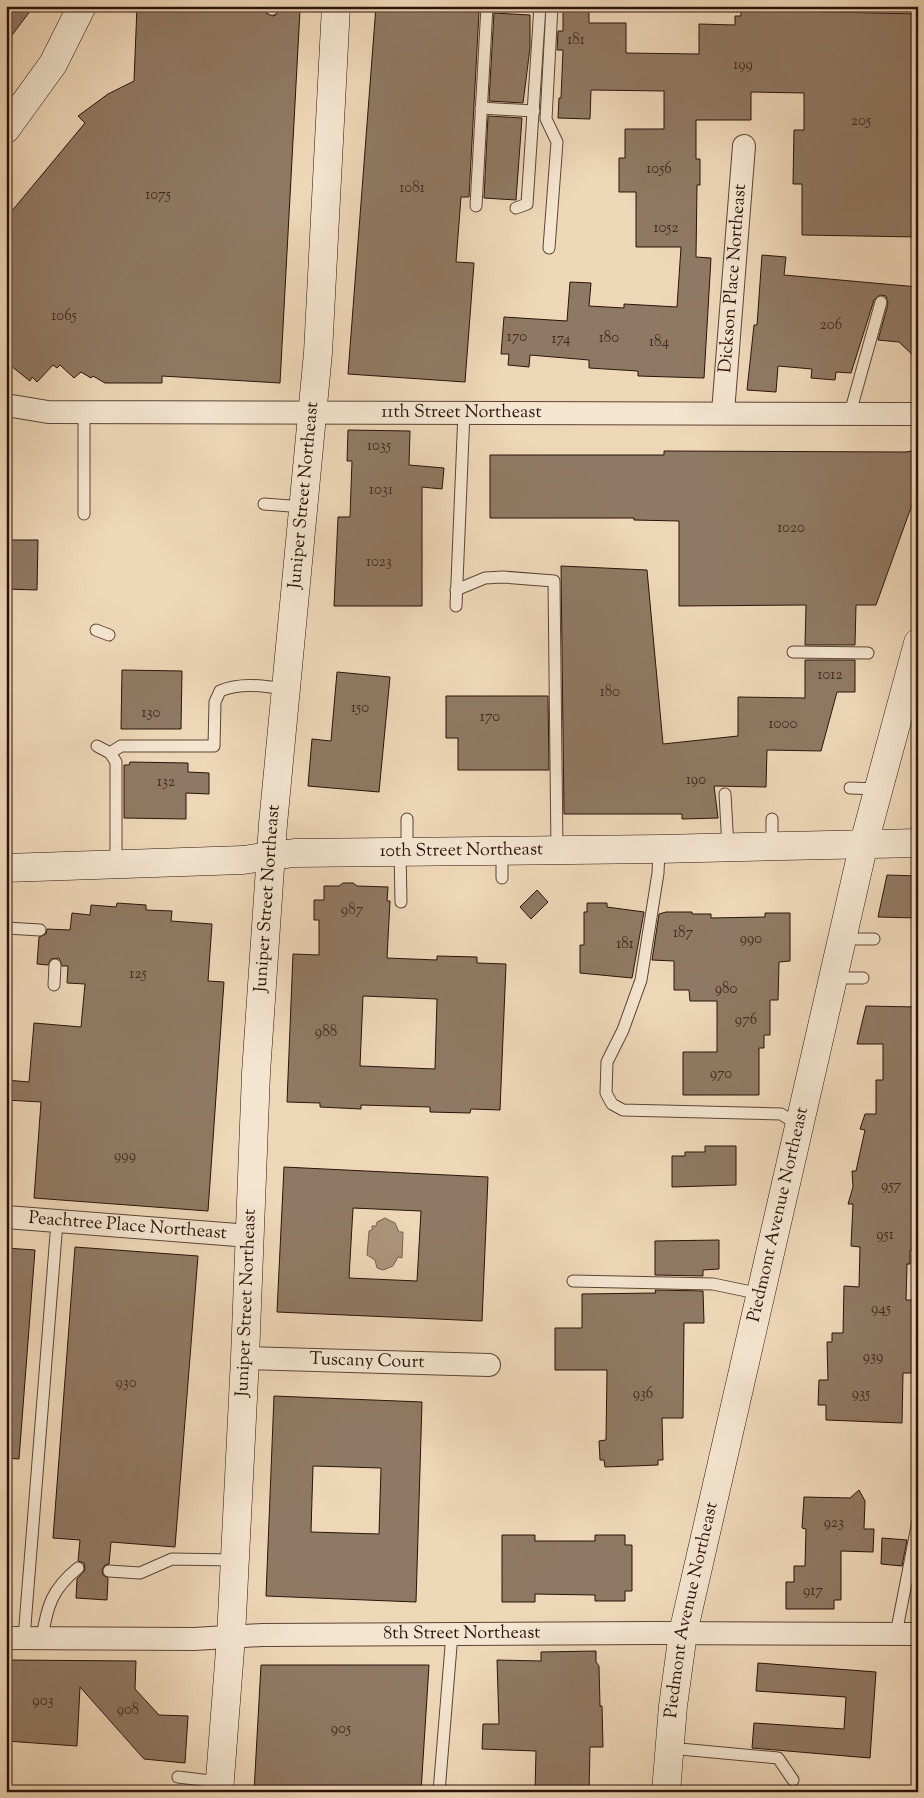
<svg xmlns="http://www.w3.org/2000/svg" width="924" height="1798" font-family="'Sorts Mill Goudy',serif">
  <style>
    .water { fill: #ac947c; stroke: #78604e }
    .building { fill: #907964; stroke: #2b130a; fill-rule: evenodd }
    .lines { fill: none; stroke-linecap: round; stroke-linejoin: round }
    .lane-casing { stroke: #5c4435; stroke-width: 13 }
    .street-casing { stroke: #5c4435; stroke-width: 24 }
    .secondary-casing { stroke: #2b130a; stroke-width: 29 }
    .lane { stroke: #f4e5d0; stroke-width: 11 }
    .street { stroke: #f4e5d0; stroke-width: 22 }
    .secondary { stroke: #f4e5d0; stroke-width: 28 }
    .labels { text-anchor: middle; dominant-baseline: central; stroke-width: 4; stroke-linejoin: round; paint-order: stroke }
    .number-label { font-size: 15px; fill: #442c20 }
    .street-label { font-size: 18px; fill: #2b130a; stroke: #f4e5d0 }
  </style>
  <rect width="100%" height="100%" fill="#eed7b7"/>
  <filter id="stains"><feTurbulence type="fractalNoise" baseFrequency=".004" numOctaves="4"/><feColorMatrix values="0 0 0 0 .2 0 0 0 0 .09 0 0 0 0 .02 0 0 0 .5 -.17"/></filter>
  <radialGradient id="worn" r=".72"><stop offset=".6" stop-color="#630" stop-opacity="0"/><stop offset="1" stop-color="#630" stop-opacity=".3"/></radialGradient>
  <path class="water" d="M385,1218L395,1223L399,1232H403L402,1258L398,1257L393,1266L383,1270L377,1268L375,1260L367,1255L369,1231L372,1230V1226H376L377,1222Z"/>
  <g class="building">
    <path d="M6,6H34L6,43Z"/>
    <path d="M137,6L264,8L266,13L272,16L276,15L279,9L300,10L280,383L162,376V383H105L93,376L91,378L81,372L74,378L60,365L57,368L53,365L37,382L32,377L30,381L6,362V218L85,123L78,116L108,94L134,81Z"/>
    <path d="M376,6H475V12H479L469,197H461L456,262L474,263L465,382L348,374Z"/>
    <path d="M563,7L589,8V23H626V53L699,54V24L735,25V16H741V10L918,14V237L802,235V184H793L794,130H804V93L751,92V120H696V159H700V185H697L696,257L711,258L704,378L638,376V371L589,368V360L530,355L529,367L508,365L509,354H501L504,317L567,321L570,282L591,283L589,306L624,308V304L677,307L681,247H636V192H619V158H625V129H664V91L591,90L590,119L558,118L559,98H561L563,50H557L558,31H563Z"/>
    <path d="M494,13L530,15V48L523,103L489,101Z"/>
    <path d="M488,116L522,118L516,200L484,198Z"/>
    <path d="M762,255L786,257L784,275L918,287V360L899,342L878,340L888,304L886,296L880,295L874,300L851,373L836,372L835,380L811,378L812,369L778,366L776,392L747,390L754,325H757Z"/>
    <path d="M348,430L410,431L409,465L444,468L442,489L422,487V606H334L338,517H350L352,461H347Z"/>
    <path d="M918,450V488L876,605H856L855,645H805L806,605L679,606V521L634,520V518H490V455H664V451L906,452Z"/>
    <path d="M6,540H38L37,590L6,589Z"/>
    <path d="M561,566L647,570L663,744L738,736V697L805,698V660H855V692H837L821,751L767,750L766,787L714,786L718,818L682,819V814H564Z"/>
    <path d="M122,670L182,671L181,729H121Z"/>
    <path d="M337,672L390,677L379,792L308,786L312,739L331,741Z"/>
    <path d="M446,696H548L549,770H458V738H446Z"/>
    <path d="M130,762L188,763V772L209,773V794L186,793V819L124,818V765H129Z"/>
    <path d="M887,875L918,876V918L878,917Z"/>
    <path d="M343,883H353L357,886L388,887L387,901H390L387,958L437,960V956L477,957V963L506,964L500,1110L471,1109L470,1113L430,1112V1107L361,1105V1109L320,1107V1103L287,1102L293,954L319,955V920H314V900H324V886H339ZM363,996L437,999L435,1069L360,1066Z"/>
    <path d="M537,890L548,902L531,919L520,907Z"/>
    <path d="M117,903L146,905V910L172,911L171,921L212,924L208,981L224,982L208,1211L34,1198L41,1102L6,1100V1080L29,1082L34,1023L81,1027L85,984L67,983L68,966H62L59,958L51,959L48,965L37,964L39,937L46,934L47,929L70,930L72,913L90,915L91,905L116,907Z"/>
    <path d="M587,903H607V907L644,912L632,978L580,973V945H584V912H587Z"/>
    <path d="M666,912H692V914H711V918L765,917V913H790V961L779,962L778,1000H770V1035H764V1048H759V1095H683V1052H717V1001H690L689,990H674V961L652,960L659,914Z"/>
    <path d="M866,1006L917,1007L918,1250H910V1264H907L906,1300H918V1373H903L902,1423L826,1420V1405H818L819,1380H828L827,1342H832V1333H843L844,1286L859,1287L860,1247L851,1246L853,1204H848L853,1187L852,1171H856L865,1130L860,1129L865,1114H876V1080H883V1044H857Z"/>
    <path d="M705,1146H736V1185L672,1187V1156H685V1152H705Z"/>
    <path d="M284,1167L488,1177L482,1321L277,1312ZM353,1208L421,1211L417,1281L349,1278Z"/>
    <path d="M719,1240V1269L703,1270V1276L655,1275V1241Z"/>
    <path d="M75,1247L198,1256L175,1547L111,1542L109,1564L105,1565L102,1570L103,1575L108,1578L107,1600L76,1598L77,1579L85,1570L84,1563L78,1561L80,1540L53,1538Z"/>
    <path d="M6,1248L35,1250L19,1459L6,1458Z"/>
    <path d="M655,1290L703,1291L704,1323H684L683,1418H662L663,1460H658V1465L605,1467L604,1460H600L599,1441L606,1440L607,1370H555V1328H582V1294L656,1293Z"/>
    <path d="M274,1396L422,1402L416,1602L266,1596ZM313,1466L381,1468L379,1534L311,1532Z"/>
    <path d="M859,1490L865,1501L864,1529H874L873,1552L841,1551V1600H834V1609H786V1582H794V1566H805L806,1529L802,1528L804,1497L850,1498Z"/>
    <path d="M502,1535H535V1541H595V1535H625V1545H632V1591H625V1601H595V1595L535,1594V1602H502Z"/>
    <path d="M882,1538L907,1540L902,1566L881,1564Z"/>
    <path d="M596,1651V1662L599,1666L600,1706H602L603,1747H590L589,1792L535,1791L536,1751L482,1749L483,1724H499L497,1660L541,1661V1652Z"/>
    <path d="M6,1660L136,1661L135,1689L159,1715L188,1716L185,1763L144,1759L80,1687L77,1746L6,1741Z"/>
    <path d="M758,1663L876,1672L870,1758L752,1748L754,1723L844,1729L846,1697L756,1691Z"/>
    <path d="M261,1665H429L421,1792H254Z"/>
  </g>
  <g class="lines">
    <defs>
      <g id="lane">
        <path d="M272,9V6"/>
        <path d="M481,108L534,111"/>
        <path d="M476,206L487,6"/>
        <path d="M516,208L527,204L540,6"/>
        <path d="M549,248L557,142L546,119L552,6"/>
        <path d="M84,412V514"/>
        <path d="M850,413L881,302"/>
        <path d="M264,504L304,507"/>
        <path d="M456,590L485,578L503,577L554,581L557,850"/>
        <path d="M456,606L464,412"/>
        <path d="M96,630L109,635"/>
        <path d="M793,652L868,653"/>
        <path d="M97,746L110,753L116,762V865"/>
        <path d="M110,753L121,746H214L215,702L220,691C241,682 264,686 286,689"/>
        <path d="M850,788L878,789"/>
        <path d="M725,794L728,847"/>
        <path d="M772,846V819"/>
        <path d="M659,849L658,873L641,980L623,1030L607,1062L606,1093L612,1104L623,1110L781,1114L800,1126"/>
        <path d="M400,852L401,902"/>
        <path d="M407,852V819"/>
        <path d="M502,878V851"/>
        <path d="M6,928L40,930"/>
        <path d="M843,939H874"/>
        <path d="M833,978H863"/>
        <path d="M54,985L55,965"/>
        <path d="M573,1281L713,1284L761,1294"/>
        <path d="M109,1571L140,1573L172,1559L235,1560"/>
        <path d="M896,1634L918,1521"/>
        <path d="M24,1638L57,1222"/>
        <path d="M42,1638C47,1606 52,1589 78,1568"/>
        <path d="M669,1748L778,1758L793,1780"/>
        <path d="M178,1777L219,1782"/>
        <path d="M439,1792L452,1634"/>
      </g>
      <g id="street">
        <path id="s1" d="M6,405L48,412L918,414"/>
        <path id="s2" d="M723,412L744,146"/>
        <path id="s3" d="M6,1217L250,1236"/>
        <path id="s4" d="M245,1358L489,1365"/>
        <path id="s5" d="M6,1638L194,1639L262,1635L654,1633L918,1634"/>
      </g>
      <g id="secondary">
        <path d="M6,129L53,64L82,6"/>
        <path id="s6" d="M6,868L243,860L294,853L659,849L918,843"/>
        <path id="s7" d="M219,1792L231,1637L245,1358L256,1073L273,824L318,353L336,6"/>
        <path id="s8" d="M666,1792L673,1706L683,1633L864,843L918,643"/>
      </g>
    </defs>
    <use href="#lane" class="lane-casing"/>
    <use href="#street" class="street-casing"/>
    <use href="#secondary" class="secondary-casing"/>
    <use href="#lane" class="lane"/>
    <use href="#street" class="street"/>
    <use href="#secondary" class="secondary"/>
  </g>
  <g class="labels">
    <g class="number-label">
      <text x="576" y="40">181</text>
      <text x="743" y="65">199</text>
      <text x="861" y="121">205</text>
      <text x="659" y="169">1056</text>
      <text x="412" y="188">1081</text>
      <text x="158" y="195">1075</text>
      <text x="666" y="228">1052</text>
      <text x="64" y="316">1065</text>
      <text x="831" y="325">206</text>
      <text x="517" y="337">170</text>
      <text x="609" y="338">180</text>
      <text x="561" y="339">174</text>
      <text x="659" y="342">184</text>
      <text x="379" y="446">1035</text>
      <text x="381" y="490">1031</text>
      <text x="791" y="528">1020</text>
      <text x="379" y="562">1023</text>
      <text x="830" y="675">1012</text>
      <text x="610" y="692">180</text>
      <text x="360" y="708">150</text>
      <text x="151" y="713">130</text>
      <text x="490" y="717">170</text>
      <text x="783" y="724">1000</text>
      <text x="696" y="780">190</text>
      <text x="166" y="782">132</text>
      <text x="352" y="910">987</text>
      <text x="683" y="933">187</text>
      <text x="751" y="939">990</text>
      <text x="625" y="944">181</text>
      <text x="138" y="974">125</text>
      <text x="726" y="989">980</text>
      <text x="746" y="1020">976</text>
      <text x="326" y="1032">988</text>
      <text x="721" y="1074">970</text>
      <text x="125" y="1156">999</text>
      <text x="891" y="1186">957</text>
      <text x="885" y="1235">951</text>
      <text x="881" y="1309">945</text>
      <text x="873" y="1357">939</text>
      <text x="126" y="1383">930</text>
      <text x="643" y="1394">936</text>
      <text x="861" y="1394">935</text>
      <text x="834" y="1523">923</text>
      <text x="813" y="1591">917</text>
      <text x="43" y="1701">903</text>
      <text x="128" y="1710">908</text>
      <text x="341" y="1729">905</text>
    </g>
    <g class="street-label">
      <text stroke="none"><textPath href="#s2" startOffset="134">Dickson Place Northeast</textPath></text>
      <text stroke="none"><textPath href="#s1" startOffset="456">11th Street Northeast</textPath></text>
      <text stroke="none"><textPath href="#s7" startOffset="1300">Juniper Street Northeast</textPath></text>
      <text stroke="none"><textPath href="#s6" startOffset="456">10th Street Northeast</textPath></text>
      <text stroke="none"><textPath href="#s7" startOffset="895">Juniper Street Northeast</textPath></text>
      <text stroke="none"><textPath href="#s8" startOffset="589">Piedmont Avenue Northeast</textPath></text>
      <text stroke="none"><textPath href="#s3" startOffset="122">Peachtree Place Northeast</textPath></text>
      <text stroke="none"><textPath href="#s7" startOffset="490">Juniper Street Northeast</textPath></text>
      <text stroke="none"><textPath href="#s4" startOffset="122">Tuscany Court</textPath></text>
      <text stroke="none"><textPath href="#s8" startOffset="184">Piedmont Avenue Northeast</textPath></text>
      <text stroke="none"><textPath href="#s5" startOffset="456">8th Street Northeast</textPath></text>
    </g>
  </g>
  <rect width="924" height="1798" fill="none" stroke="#eed7b7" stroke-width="25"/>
  <rect x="8" y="8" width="909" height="1783" fill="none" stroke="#2b130a" stroke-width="2.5"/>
  <rect x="12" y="12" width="899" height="1773" fill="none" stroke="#2b130a"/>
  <rect width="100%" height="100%" filter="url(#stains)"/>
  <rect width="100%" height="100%" fill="url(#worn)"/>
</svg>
